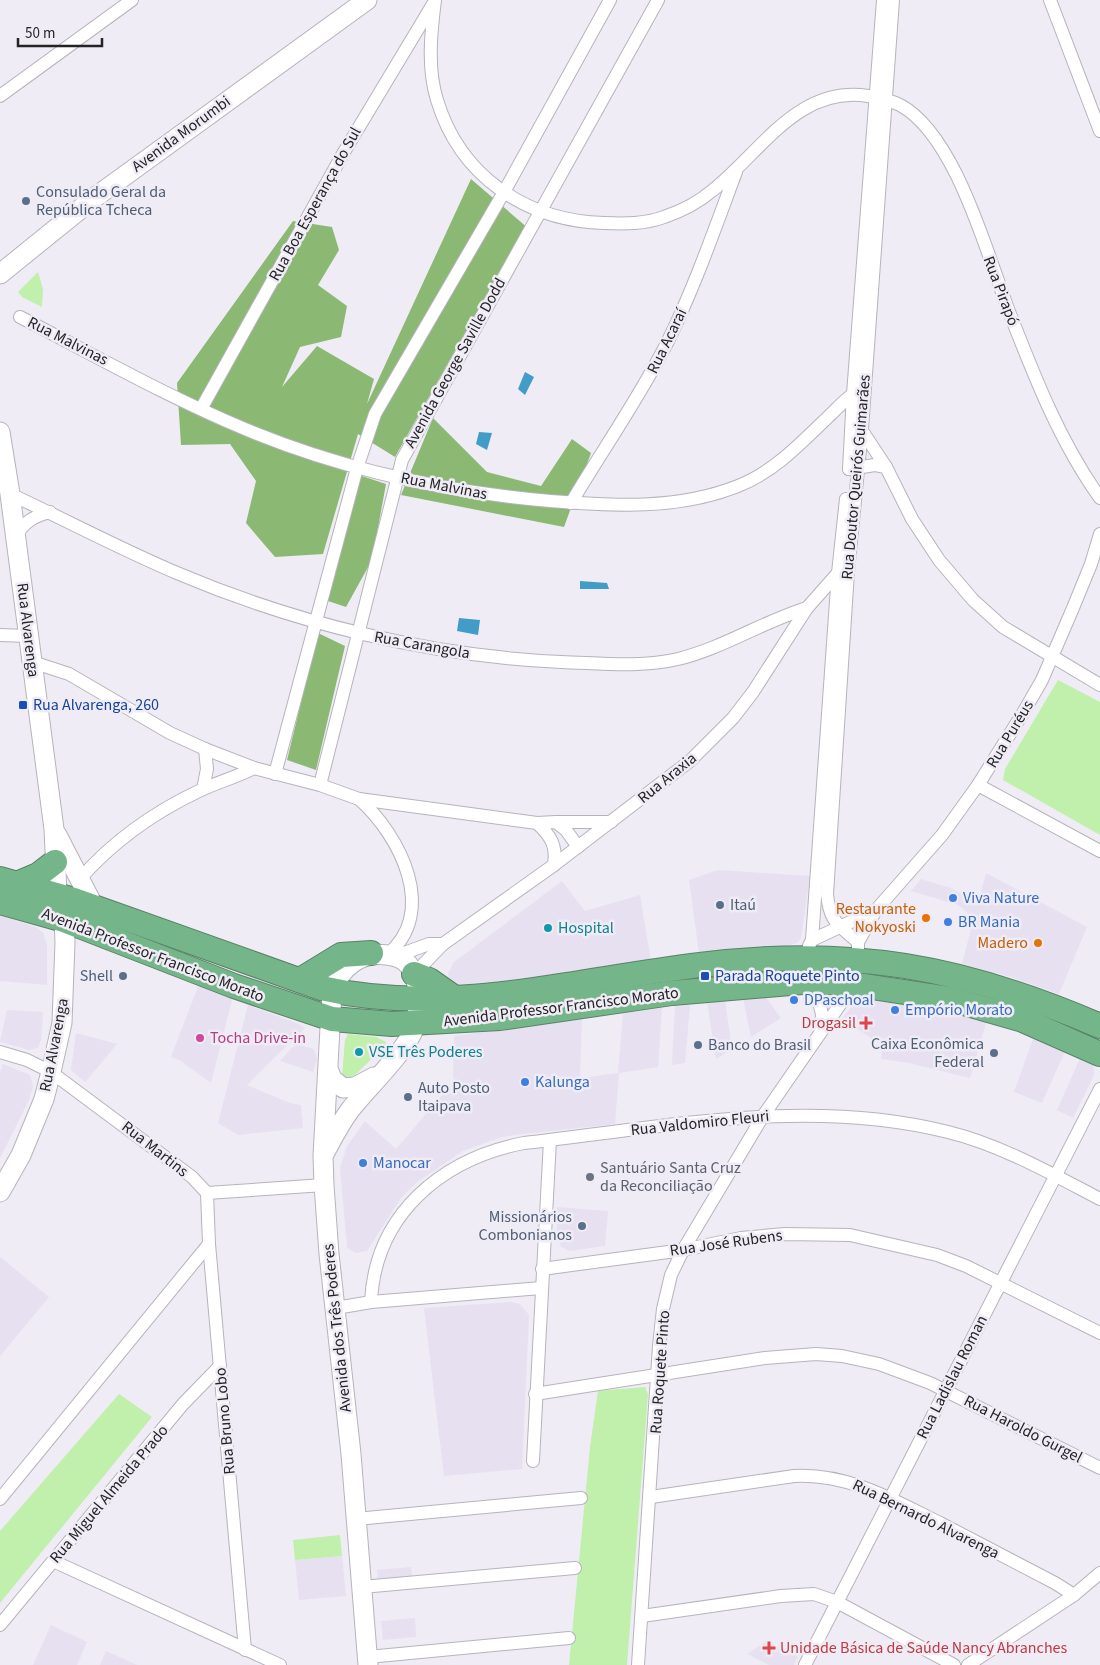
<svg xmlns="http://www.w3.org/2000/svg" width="1100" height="1665" font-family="'Source Sans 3',sans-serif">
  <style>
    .built { fill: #e7e0f0 }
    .green { fill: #c1efac }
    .forest { fill: #8bb974 }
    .water { fill: #419dc8 }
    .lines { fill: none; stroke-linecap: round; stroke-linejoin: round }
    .street-casing { stroke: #b7b3bb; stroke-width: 14 }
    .secondary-casing { stroke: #b7b3bb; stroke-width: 21 }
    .highway-casing { stroke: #598267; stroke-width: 26 }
    .street { stroke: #fff; stroke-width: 12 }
    .secondary { stroke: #fff; stroke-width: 19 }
    .highway { stroke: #75b58a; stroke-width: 24 }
    .service-dot { fill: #5c6f8a; stroke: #efecf5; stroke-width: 2 }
    .transit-dot { fill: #1a4fb4; stroke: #efecf5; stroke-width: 2 }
    .shop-dot { fill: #3f7fe0; stroke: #efecf5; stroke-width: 2 }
    .food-dot { fill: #e8710a; stroke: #efecf5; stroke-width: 2 }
    .culture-dot { fill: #0f9aa8; stroke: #efecf5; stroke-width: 2 }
    .health-dot { fill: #e0444e; stroke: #efecf5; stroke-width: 2 }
    .hotel-dot { fill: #d1479c; stroke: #efecf5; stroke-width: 2 }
    .worship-dot { fill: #6b7280; stroke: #efecf5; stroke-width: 2 }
    .labels { text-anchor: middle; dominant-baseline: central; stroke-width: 5; stroke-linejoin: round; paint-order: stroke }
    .street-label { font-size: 16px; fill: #242326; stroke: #efecf5 }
    .service-label { font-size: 16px; fill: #4e5e75; stroke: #efecf5; text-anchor: start }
    .transit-label { font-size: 16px; fill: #164399; stroke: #efecf5; text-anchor: start }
    .shop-label { font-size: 16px; fill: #366cbe; stroke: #efecf5; text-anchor: start }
    .food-label { font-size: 16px; fill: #c56008; stroke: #efecf5; text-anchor: end }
    .culture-label { font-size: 16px; fill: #0d838f; stroke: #efecf5; text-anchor: start }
    .health-label { font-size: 16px; fill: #be3a42; stroke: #efecf5; text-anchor: end }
    .hotel-label { font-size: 16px; fill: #b23c85; stroke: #efecf5; text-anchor: start }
    .worship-label { font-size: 16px; fill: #5b616d; stroke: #efecf5; text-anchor: start }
  </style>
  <rect width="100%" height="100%" fill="#efecf5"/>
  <g class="built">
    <path d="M718,870L810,876L801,938L797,943L785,946L699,953L689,880Z"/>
    <path d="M986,873L1087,927L1059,994L1011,977L962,964L974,918L958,905L911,891L921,879L951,888L978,903Z"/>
    <path d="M562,881L585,911L640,895L651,961L461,987L449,980L448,973L453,963Z"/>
    <path d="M0,915L35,927L43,932L47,945V985L0,981Z"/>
    <path d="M199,984L233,996L211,1083L181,1061L171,1057Z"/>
    <path d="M765,996L781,1018L751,1037L743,998Z"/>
    <path d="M865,998L937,1008L987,1020L970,1078L909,1063L881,1059L882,1045L842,1019L856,1001Z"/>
    <path d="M725,1000L732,1049L716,1059L707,1002Z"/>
    <path d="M248,1005L299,1024L305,1028L247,1085L290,1103L301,1105L303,1128L238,1135L218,1123Z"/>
    <path d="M690,1005L685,1063L672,1065L675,1006Z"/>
    <path d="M662,1008L658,1067L619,1073L615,1124L514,1135L499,1138L463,1151L417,1182L401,1198L367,1251L356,1253L347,1248L340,1168L347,1146L365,1121L396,1149L443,1094L453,1093L454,1036L582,1019L580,1078L618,1073L623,1013Z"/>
    <path d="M7,1010L43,1012L41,1040L38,1048L30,1050L0,1042Z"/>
    <path d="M76,1033L117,1044L85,1082L71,1070Z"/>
    <path d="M1034,1036L1066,1049L1042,1103L1014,1092Z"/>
    <path d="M296,1044L314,1049L317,1059L313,1072L280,1061Z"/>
    <path d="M1081,1056L1093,1062L1094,1075L1073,1118L1057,1110Z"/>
    <path d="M3,1064L30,1075L33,1086L29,1100L0,1158V1072Z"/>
    <path d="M557,1207L608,1211L605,1246L570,1251L561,1247L557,1237Z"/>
    <path d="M0,1257L49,1297L0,1356Z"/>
    <path d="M510,1302L520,1304L529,1315L522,1469L444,1476L424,1308Z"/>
    <path d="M342,1556L346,1596L299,1600L295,1560Z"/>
    <path d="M411,1567L412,1577L378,1580L377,1570Z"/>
    <path d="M415,1618L416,1637L383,1640L381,1621Z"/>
    <path d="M51,1625L87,1642L77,1665H33Z"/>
    <path d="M767,1641L798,1656L794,1665H769L747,1654Z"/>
    <path d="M106,1651L124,1659L137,1665H100Z"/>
  </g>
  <g class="green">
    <path d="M38,272L43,289L42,307L22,297L18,292Z"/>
    <path d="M1058,680L1100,702V835L1003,780L1005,769Z"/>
    <path d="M348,1034L376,1037L386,1042V1045L356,1074L346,1080L342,1076L345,1040Z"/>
    <path d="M645,1387L648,1394L627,1665H569L590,1447L598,1391Z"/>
    <path d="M119,1394L152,1417L0,1603V1531Z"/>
    <path d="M340,1535L342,1556L295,1560L293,1540Z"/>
  </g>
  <g class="forest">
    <path d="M471,179L529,229L512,250L395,457L358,434L323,554L275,557L246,523L256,481L230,444L181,445L177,383L293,221L332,227L339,250L318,285L347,306L341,337L300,347L282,387L317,346L374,379L367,404Z"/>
    <path d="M433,418L487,472L541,486L572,439L591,453L564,527L401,495Z"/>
    <path d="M359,475L386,484L372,560L346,607L325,600Z"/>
    <path d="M318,633L345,646L316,770L287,760Z"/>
  </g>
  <g class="water">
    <path d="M525,372L534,377L525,395L518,389Z"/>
    <path d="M479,432L492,433L487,450L476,444Z"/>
    <path d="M580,581L607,583L609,589H580Z"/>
    <path d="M459,618L480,620L478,635L457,631Z"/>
  </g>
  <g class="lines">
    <defs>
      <g id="street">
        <path d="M435,0C431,32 427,68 437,100C460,176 526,221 604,223C625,224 645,224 664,217C682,211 699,202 713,190C761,152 798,85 868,96C879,98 890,100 900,105C956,135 987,255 1010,314C1035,378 1060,442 1100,498"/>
        <path d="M1050,0L1100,131"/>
        <path d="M0,96L132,0"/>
        <path d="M20,317C94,355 168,397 245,429C341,469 446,492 550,501C613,506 678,510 738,486C774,472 801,443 828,417C837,409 845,399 855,393"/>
        <path d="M201,409L344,152L433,4"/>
        <path d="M859,426L886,467L912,519L939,560L973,600L1003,627L1100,685"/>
        <path d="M849,469L853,394L883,0"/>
        <path d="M849,469L875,465L886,467"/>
        <path d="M10,494C66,520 120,549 177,573C297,624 430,656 561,662C599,663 640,668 678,659C723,648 762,622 807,608"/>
        <path d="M571,503C603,449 640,397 668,341C695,286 715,228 736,172"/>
        <path d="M16,536C24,522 34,516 50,512"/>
        <path d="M0,635L28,636"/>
        <path d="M32,662L69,674L170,733L205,749L254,768L320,785L359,799L537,823L556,822L566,830L578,847"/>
        <path d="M275,774L357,468L375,414L504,192L610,0"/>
        <path d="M320,785L402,460L658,0"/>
        <path d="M978,785L1100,851"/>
        <path d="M203,789L207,769L205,749"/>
        <path d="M359,799C400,835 439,912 387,955"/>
        <path d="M556,822H611"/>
        <path d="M537,823C551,836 557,846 554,865"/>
        <path d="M79,880C113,841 154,812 201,790C218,782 237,777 254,768"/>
        <path d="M812,940L838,573L846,499"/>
        <path d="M858,942C838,924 830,923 827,894L848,572L862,429L893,0"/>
        <path d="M809,946L812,940L876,910"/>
        <path d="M396,956L429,944H443"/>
        <path d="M414,974L443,944L554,865L690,761L733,718L753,692L807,608L838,573H841"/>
        <path d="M813,978L822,1014L821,1031"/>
        <path d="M0,1052L27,1060L51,1072L192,1177L207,1193L324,1185"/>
        <path d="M207,1193L209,1244L245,1650"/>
        <path d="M542,1269L683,1250L741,1238L785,1234L850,1235L937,1255L966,1266L1100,1333"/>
        <path d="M371,1302C375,1214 442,1159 524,1143C665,1127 808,1097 948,1132C1001,1145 1052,1174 1100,1199"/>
        <path d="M336,1308L371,1302L541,1288"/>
        <path d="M535,1394L765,1358L816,1354L842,1356L879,1364L930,1383L1100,1468"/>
        <path d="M533,1461L550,1140"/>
        <path d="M651,1497L794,1476C848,1473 893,1500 940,1523C979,1543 1017,1563 1055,1583L1074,1595"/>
        <path d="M0,1499L209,1244"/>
        <path d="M356,1519L581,1498"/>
        <path d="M53,1561L280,1665"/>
        <path d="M362,1587L575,1568"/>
        <path d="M642,1616L781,1596L814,1594L837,1602L954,1665"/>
        <path d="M0,1625L183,1404L220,1366"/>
        <path d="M368,1657L569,1638"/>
        <path d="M638,1665L659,1346L663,1309L671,1275L683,1250L763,1116L850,990L858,959V942L876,910L942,835L978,785L1023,713L1042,680L1073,608L1091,564L1100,534"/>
        <path d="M805,1665L1100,1089"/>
        <path d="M968,1665L1074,1595L1100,1573"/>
      </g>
      <g id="secondary">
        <path d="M0,274L94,198L367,0"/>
        <path d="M0,432L10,494L54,829L57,894L64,920L65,942L62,1023L51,1072L44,1099L21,1155L0,1192"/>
        <path d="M57,835L94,907"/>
        <path d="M329,1071L332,1079L343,1088L355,1087L374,1077"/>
        <path d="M323,1156C331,1141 339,1125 350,1110C366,1089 412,1046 416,1022C419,1007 420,979 410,967C405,959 396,956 387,955C361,951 341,967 332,991L323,1156L324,1185L329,1254L351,1454L368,1665"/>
      </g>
      <g id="highway">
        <path d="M0,879L74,900L321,988C447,1017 574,980 700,965C850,946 962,966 1100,1026"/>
        <path d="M19,883L38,875L55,862"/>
        <path d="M0,902L64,920L234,986L332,1019L392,1024L500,1018L672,993L814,981L852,984L950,999L1023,1020L1100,1054"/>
        <path d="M414,974L429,980L456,999"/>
        <path d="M300,980L341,955L371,953"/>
      </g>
    </defs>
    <use href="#street" class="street-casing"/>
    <use href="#secondary" class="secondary-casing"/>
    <use href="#highway" class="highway-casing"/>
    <use href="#street" class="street"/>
    <use href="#secondary" class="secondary"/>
    <use href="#highway" class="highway"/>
  </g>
  <g class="service-dot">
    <circle cx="26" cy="201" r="5"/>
    <circle cx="720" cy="905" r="5"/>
    <circle cx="123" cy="976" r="5"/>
    <circle cx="698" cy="1045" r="5"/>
    <circle cx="994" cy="1053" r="5"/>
    <circle cx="408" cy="1097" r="5"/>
    <circle cx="582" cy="1226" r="5"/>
  </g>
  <g class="transit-dot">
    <rect x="18" y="700" width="10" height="10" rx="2.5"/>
    <rect x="700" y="971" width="10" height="10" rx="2.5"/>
  </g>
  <g class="shop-dot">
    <circle cx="953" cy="898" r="5"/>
    <circle cx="948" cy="922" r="5"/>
    <circle cx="794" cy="1000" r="5"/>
    <circle cx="895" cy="1010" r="5"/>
    <circle cx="525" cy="1082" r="5"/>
    <circle cx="363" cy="1163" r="5"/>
  </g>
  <g class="food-dot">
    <circle cx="926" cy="918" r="5"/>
    <circle cx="1038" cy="943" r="5"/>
  </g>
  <g class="culture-dot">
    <circle cx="548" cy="928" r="5"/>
    <circle cx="359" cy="1052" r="5"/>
  </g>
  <g class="health-dot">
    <path d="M863.5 1015.5h5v5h5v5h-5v5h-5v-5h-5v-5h5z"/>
    <path d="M766.5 1640.5h5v5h5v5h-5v5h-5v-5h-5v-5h5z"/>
  </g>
  <circle class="hotel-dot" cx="200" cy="1038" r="5"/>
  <circle class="worship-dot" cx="590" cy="1177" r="5"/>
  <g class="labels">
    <g class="street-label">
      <text transform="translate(181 134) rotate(-36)">Avenida Morumbi</text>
      <text transform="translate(315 204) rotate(-61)">Rua Boa Esperança do Sul</text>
      <text transform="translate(1001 291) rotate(69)">Rua Pirapó</text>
      <text transform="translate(68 341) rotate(27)">Rua Malvinas</text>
      <text transform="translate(667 341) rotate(-64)">Rua Acaraí</text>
      <text transform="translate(455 363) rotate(-61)">Avenida George Saville Dodd</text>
      <text transform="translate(856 477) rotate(-85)">Rua Doutor Queirós Guimarães</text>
      <text transform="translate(444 486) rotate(11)">Rua Malvinas</text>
      <text transform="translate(28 630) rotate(83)">Rua Alvarenga</text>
      <text transform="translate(422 645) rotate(10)">Rua Carangola</text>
      <text transform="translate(1010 734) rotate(-59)">Rua Puréus</text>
      <text transform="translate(667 778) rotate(-39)">Rua Araxia</text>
      <text transform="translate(153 955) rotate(21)">Avenida Professor Francisco Morato</text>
      <text transform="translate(561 1007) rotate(-7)">Avenida Professor Francisco Morato</text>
      <text transform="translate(54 1045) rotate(-79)">Rua Alvarenga</text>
      <text transform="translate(700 1123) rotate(-6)">Rua Valdomiro Fleuri</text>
      <text transform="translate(155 1149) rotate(38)">Rua Martins</text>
      <text transform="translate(726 1243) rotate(-8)">Rua José Rubens</text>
      <text transform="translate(337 1328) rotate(-96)">Avenida dos Três Poderes</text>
      <text transform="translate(660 1372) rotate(-86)">Rua Roquete Pinto</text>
      <text transform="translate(952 1377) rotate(-63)">Rua Ladislau Roman</text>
      <text transform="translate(225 1421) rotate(-95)">Rua Bruno Lobo</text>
      <text transform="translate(1023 1429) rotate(27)">Rua Haroldo Gurgel</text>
      <text transform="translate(109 1494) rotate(-50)">Rua Miguel Almeida Prado</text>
      <text transform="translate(926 1519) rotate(26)">Rua Bernardo Alvarenga</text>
    </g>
    <g class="service-label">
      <text x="36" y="192">Consulado Geral da<tspan x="36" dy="18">República Tcheca</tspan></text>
      <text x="730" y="905">Itaú</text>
      <text x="113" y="976" text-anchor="end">Shell</text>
      <text x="984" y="1044" text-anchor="end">Caixa Econômica<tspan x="984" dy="18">Federal</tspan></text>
      <text x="708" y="1045">Banco do Brasil</text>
      <text x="418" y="1088">Auto Posto<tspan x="418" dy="18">Itaipava</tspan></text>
      <text x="572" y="1217" text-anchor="end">Missionários<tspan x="572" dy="18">Combonianos</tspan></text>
    </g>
    <g class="transit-label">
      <text x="33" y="705">Rua Alvarenga, 260</text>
      <text x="715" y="976">Parada Roquete Pinto</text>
    </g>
    <g class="shop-label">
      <text x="963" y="898">Viva Nature</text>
      <text x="958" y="922">BR Mania</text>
      <text x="804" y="1000">DPaschoal</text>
      <text x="905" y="1010">Empório Morato</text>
      <text x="535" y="1082">Kalunga</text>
      <text x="373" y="1163">Manocar</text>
    </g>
    <g class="food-label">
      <text x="916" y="909">Restaurante<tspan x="916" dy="18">Nokyoski</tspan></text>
      <text x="1028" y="943">Madero</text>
    </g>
    <g class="culture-label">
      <text x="558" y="928">Hospital</text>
      <text x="369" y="1052">VSE Três Poderes</text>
    </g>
    <g class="health-label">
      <text x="856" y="1023">Drogasil</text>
      <text x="780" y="1648" text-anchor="start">Unidade Básica de Saúde Nancy Abranches</text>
    </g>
    <g class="hotel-label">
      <text x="210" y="1038">Tocha Drive-in</text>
    </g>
    <g class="worship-label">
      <text x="600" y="1168">Santuário Santa Cruz<tspan x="600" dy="18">da Reconciliação</tspan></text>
    </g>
  </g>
  <path d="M18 38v8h84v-8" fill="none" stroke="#242326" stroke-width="2.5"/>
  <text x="25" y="38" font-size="15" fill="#242326" stroke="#efecf5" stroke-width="4" paint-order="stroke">50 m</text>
</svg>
